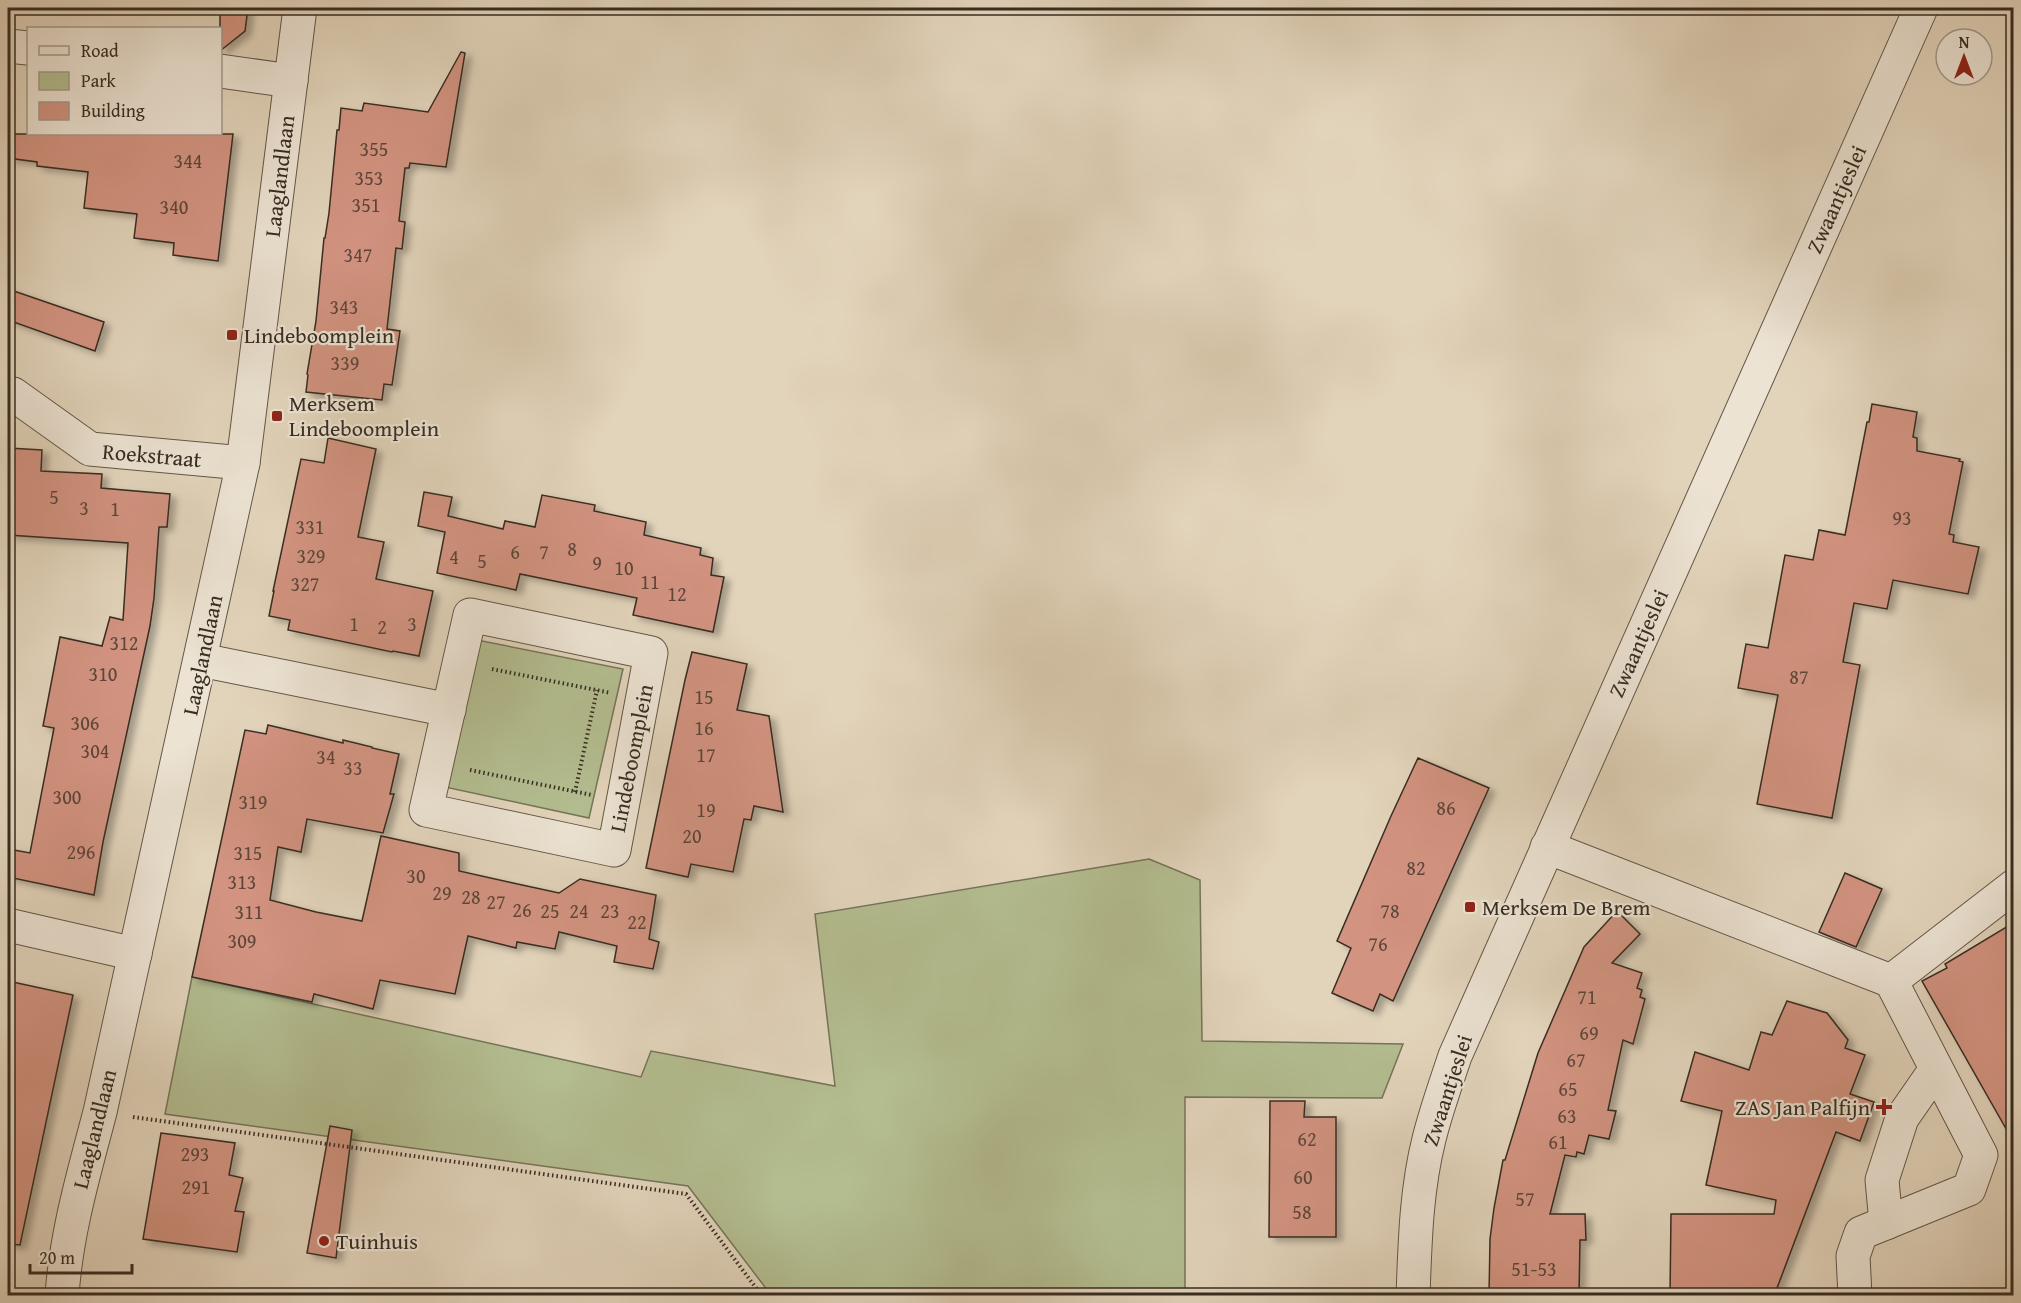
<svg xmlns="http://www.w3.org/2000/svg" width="2021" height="1303" font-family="'Gentium Book Plus',serif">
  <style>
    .green { fill: #b3bd90; stroke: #757559; stroke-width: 1.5 }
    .building { fill: #d29380; stroke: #372d22; stroke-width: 1.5; filter: url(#shadow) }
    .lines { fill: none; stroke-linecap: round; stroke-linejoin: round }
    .minor-casing { stroke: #625748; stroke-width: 35 }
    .path { stroke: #372d22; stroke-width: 4; stroke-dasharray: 1.5 3; stroke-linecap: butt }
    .minor { stroke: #ece3d3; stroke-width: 33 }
    .poi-dot { fill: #8f2418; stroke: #ece3d3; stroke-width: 2 }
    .labels { text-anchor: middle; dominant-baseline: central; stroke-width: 4.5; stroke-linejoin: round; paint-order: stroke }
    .number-label { font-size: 20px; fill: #5e463a }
    .street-label { font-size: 22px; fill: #372d22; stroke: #ece3d3 }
    .poi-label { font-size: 22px; fill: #372d22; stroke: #ece3d3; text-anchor: start }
  </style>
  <defs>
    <filter id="shadow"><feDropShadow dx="6" dy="4" stdDeviation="3" flood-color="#0004"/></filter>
  </defs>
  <rect width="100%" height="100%" fill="#e2d4bb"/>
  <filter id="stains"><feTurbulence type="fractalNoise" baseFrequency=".00333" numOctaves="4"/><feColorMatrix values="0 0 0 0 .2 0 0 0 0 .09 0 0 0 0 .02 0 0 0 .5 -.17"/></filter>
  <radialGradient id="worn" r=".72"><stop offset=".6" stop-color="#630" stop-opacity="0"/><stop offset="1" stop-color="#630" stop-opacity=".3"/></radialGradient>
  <g class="green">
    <path d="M477,640L623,669L589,818L445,787Z"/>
    <path d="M1149,859L1200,880L1202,1041L1403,1044L1382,1098L1185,1097V1295H771L688,1186L165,1114L192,977L641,1077L651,1051L835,1086L815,914Z"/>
  </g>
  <g class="building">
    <path d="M220,8H248L245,31L220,51Z"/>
    <path d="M461,52L465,53L446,167L410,163L409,168H405L399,221L405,222L402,249L396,248L387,329L400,331L392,385L384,384L382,400L306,392L308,375L307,374L316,321L324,238H325L329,213L337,130H339L341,108L362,111L364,103L428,112Z"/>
    <path d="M8,134H233L218,261L173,255L174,243L134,238L137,214L84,208L88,172L37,166V162L8,158Z"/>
    <path d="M8,289L104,322L95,351L8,320Z"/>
    <path d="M1872,404L1917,412L1913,437L1917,438V451L1960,459L1959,461L1963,462L1949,534L1954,535L1953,542L1979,547L1968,594L1893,580L1887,609L1854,603L1843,662L1860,665L1832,818L1757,804L1778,695L1738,688L1746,644L1768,648L1785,555L1813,560L1819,530L1845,535L1867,422H1869Z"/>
    <path d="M328,438L376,449L358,537L384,542L376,579L433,591L419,656L393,651L392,652L288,630L290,620L269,616L274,591H273L301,459L324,463Z"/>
    <path d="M8,448L42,450L41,471L102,474L101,488L170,494L167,527H159L154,598L150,626L103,842L94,895L8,877V849L30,853L54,728L43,726L60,637L102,646L110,617L123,620L128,543L8,535Z"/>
    <path d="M424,492L452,497L448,516L503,529L505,521L535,527L542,495L595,505L594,511L646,522L644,535L701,548L700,555L713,558L711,575L724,577L713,632L633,615L637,598L520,574L516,590L437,573L445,532L418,526Z"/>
    <path d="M692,652L747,664L737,710L769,716L783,812L754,806L751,820L744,819L733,872L691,864L688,877L646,868L685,680Z"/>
    <path d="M268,725L343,743V740L372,747V748L399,754L390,794H394L383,833L307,819L301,852L278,847L270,900L316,912L362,921L381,836L459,853V871L513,883L559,893L580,879L656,895L649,939L659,942L653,969L614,962L617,946L559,932L555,949L517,942L516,948L468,936L455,994L380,980L373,1009L314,994L312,1002L192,977L245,730L266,734Z"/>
    <path d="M1418,758L1489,788L1393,1001L1380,994L1373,1011L1332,993L1351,948L1337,941L1391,816Z"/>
    <path d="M1845,873L1882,889L1856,947L1819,932Z"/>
    <path d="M1617,911L1640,934L1612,963L1642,973L1637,988L1642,990L1640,997L1645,999L1633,1044L1623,1040L1608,1110L1616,1111L1609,1139L1589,1135L1584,1154L1577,1152L1576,1157L1565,1155L1550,1214H1585L1586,1240H1580L1579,1296H1489L1490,1239L1494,1208L1503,1160H1505L1538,1053L1584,947Z"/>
    <path d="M2013,923V1141L1922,981L1947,968L1945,964Z"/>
    <path d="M8,981L73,995L20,1245L8,1244Z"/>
    <path d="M1787,1001L1827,1013L1848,1040L1845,1048L1865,1055L1850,1094L1874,1102L1860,1141L1836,1132L1774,1296H1670L1671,1214H1774L1776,1200L1706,1185L1722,1111L1681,1101L1695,1052L1749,1070L1761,1032L1772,1035Z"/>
    <path d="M1270,1101H1305L1304,1117H1336V1237H1269Z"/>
    <path d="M330,1126L352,1130L336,1258L307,1253Z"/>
    <path d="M161,1133L235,1143L229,1175L243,1178L235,1211L244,1212L237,1252L143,1239Z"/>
  </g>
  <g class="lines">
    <defs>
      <g id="minor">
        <path d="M8,46L28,48"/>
        <path d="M220,71L291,81"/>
        <path d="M8,394H13L90,449L243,463"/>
        <path d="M470,615L651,653L614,850L426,810Z"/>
        <path d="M201,660L449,710"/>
        <path d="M1547,847L1891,981L2014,886"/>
        <path d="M8,925L135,954"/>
        <path d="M1886,1223L1882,1180L1902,1118L1936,1069"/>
        <path d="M62,1296C66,1233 84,1173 100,1112L243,463L300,8"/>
        <path d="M1413,1296C1415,1243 1416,1191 1429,1139C1436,1111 1446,1083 1455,1056L1921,8"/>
        <path d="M1855,1296L1853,1256L1861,1233L1969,1189L1981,1155L1891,981"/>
      </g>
    </defs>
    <use href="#minor" class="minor-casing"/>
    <g class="path">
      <path d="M492,669L611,693"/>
      <path d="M470,770L592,795"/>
      <path d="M575,792L597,690"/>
      <path d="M133,1117L686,1194L762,1296"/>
    </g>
    <use href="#minor" class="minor"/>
  </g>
  <g class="poi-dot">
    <rect x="226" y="329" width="12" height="12" rx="3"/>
    <rect x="271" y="410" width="12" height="12" rx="3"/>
    <rect x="1464" y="901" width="12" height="12" rx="3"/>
    <path d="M1881 1098h6v6h6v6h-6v6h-6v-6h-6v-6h6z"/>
    <circle cx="324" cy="1241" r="6"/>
  </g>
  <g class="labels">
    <g class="number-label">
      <text x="374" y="148">355</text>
      <text x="188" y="160">344</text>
      <text x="369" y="177">353</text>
      <text x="366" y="204">351</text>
      <text x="174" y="206">340</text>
      <text x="358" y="254">347</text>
      <text x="344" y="306">343</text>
      <text x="345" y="362">339</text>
      <text x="54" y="496">5</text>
      <text x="84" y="507">3</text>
      <text x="115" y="508">1</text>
      <text x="1902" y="517">93</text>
      <text x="310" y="526">331</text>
      <text x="572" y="548">8</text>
      <text x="515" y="551">6</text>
      <text x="544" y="551">7</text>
      <text x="311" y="555">329</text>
      <text x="454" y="556">4</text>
      <text x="482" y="560">5</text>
      <text x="597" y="562">9</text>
      <text x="624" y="567">10</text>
      <text x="650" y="581">11</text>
      <text x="305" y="583">327</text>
      <text x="677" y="593">12</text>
      <text x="354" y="623">1</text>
      <text x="412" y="623">3</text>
      <text x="382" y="626">2</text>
      <text x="124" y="642">312</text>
      <text x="103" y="673">310</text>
      <text x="1799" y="676">87</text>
      <text x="704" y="696">15</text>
      <text x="85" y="722">306</text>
      <text x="704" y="727">16</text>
      <text x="95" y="750">304</text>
      <text x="706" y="754">17</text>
      <text x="326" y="756">34</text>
      <text x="353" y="767">33</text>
      <text x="67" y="796">300</text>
      <text x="253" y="801">319</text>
      <text x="1446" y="807">86</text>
      <text x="706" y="809">19</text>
      <text x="692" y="835">20</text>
      <text x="81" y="851">296</text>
      <text x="248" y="852">315</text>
      <text x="1416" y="867">82</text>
      <text x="416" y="875">30</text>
      <text x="242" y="881">313</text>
      <text x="442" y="892">29</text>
      <text x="471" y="896">28</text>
      <text x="496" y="901">27</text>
      <text x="522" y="909">26</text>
      <text x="550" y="910">25</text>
      <text x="579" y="910">24</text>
      <text x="610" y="910">23</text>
      <text x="1390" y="910">78</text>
      <text x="249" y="911">311</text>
      <text x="637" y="921">22</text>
      <text x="242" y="940">309</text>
      <text x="1378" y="943">76</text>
      <text x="1587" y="996">71</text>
      <text x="1589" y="1032">69</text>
      <text x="1576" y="1059">67</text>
      <text x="1568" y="1088">65</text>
      <text x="1567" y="1115">63</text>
      <text x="1307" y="1138">62</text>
      <text x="1558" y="1141">61</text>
      <text x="195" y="1153">293</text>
      <text x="1303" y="1176">60</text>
      <text x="196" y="1186">291</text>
      <text x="1525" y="1198">57</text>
      <text x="1302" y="1211">58</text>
      <text x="1534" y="1268">51-53</text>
    </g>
    <g class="street-label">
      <text transform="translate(279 176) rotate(-83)">Laaglandlaan</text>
      <text transform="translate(1836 199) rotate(-66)">Zwaantjeslei</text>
      <text transform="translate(152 455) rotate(5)">Roekstraat</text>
      <text transform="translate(1638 643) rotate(-66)">Zwaantjeslei</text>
      <text transform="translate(202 655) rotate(-78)">Laaglandlaan</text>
      <text transform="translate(631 758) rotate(-79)">Lindeboomplein</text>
      <text transform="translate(1447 1090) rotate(-72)">Zwaantjeslei</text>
      <text transform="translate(94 1129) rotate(-76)">Laaglandlaan</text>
    </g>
    <g class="poi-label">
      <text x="244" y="335">Lindeboomplein</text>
      <text x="289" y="403">Merksem<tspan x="289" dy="25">Lindeboomplein</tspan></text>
      <text x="1482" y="907">Merksem De Brem</text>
      <text x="1870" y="1107" text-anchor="end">ZAS Jan Palfijn</text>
      <text x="336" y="1241">Tuinhuis</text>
    </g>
  </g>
  <rect width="2021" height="1303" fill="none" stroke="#e2d4bb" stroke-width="30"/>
  <rect x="9" y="9" width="2003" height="1285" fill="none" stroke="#372d22" stroke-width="3"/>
  <rect x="15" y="15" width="1991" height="1273" fill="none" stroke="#372d22" stroke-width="1.5"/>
  <rect x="27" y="27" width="195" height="108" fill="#ece3d3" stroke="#a49a8c" stroke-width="1.5"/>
  <rect x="39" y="46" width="30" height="9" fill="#ece3d3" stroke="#a49a8c" stroke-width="1.5"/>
  <text x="81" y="57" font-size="18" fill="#372d22">Road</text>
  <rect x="39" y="72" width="30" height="18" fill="#b3bd90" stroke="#a49a8c" stroke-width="1.5"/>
  <text x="81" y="87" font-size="18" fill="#372d22">Park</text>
  <rect x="39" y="102" width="30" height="18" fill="#d29380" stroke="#a49a8c" stroke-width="1.5"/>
  <text x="81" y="117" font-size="18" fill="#372d22">Building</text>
  <g transform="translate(1964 57)"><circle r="28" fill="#ece3d3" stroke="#a49a8c" stroke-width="1.5"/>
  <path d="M0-4.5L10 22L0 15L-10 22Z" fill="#8f2418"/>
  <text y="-9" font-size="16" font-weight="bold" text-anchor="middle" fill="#372d22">N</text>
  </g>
  <path d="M30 1264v9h102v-9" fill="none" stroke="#372d22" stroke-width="3"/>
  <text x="39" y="1264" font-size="18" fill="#372d22" stroke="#ece3d3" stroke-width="4.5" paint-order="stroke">20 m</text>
  <rect width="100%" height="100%" filter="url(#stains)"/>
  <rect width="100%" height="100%" fill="url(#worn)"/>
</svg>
